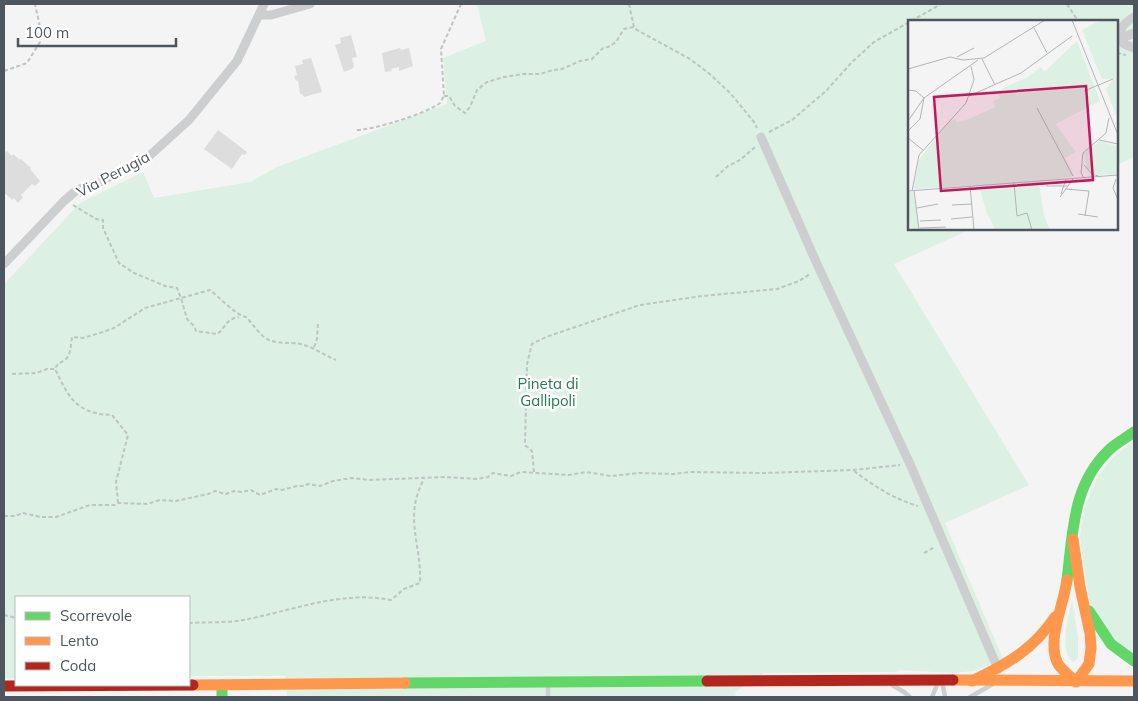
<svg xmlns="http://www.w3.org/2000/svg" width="1138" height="701" font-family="Mulish,sans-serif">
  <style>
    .green { fill: #dcf0e4 }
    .building { fill: #ddddde }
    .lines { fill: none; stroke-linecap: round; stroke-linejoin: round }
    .path { stroke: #bdc5c3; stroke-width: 2; stroke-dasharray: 4 2.5; stroke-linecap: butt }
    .lane { stroke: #cccecf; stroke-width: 4.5 }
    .street { stroke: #cccecf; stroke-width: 9 }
    .fast { stroke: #63d668; stroke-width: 11 }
    .slow { stroke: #ff974d; stroke-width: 11 }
    .jam { stroke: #b3261e; stroke-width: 11 }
    .labels { text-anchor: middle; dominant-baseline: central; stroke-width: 5; stroke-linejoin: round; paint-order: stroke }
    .street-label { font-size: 15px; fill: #4d565e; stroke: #fff }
    .park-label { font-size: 15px; fill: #24794f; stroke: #fff }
    .inset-road { fill: none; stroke: #b1b5b8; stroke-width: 1 }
    .view { fill: #c2185b; fill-opacity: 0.15; stroke: #c2185b; stroke-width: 2.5 }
    .inset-edge { fill: none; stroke: #4d565e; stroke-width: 2.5 }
  </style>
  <rect width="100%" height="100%" fill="#f4f4f4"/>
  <g class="green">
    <path d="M477,4H1134V157L1117,165V21H909V229H971L894,264L1029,485L945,523L1003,659L973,671L953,673L900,670L895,672L764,673L735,692L736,697H287L285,676H189V597H16V678H4V284L80,203L143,172L154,198L250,182L277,167L447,104L443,58L486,41Z"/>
    <path d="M1134,441V654L1124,647L1110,633L1099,618L1089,600L1080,536L1084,510L1096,479L1113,457Z"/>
    <path d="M1072,602L1078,638V658L1073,662C1059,652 1068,616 1072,602Z"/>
  </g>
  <g class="building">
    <path d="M351,35L357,57L352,58L354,66L352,69L344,72L335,45L341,43L340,38Z"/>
    <path d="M400,48L401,50L409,48L413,66L399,71V67L391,69L392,71L385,72L382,53Z"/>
    <path d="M311,58L322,92L304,97L302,94H300L298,80L296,81L294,76L297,75L295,66L303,64L302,60Z"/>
    <path d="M218,130L247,152L245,155L242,154L232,169L204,149Z"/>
    <path d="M7,151L12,156L13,154L20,160L21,159L31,168L30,169L40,181L35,186L32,184L21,195L23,197L18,203L14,198L12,200L6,194L4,195V154Z"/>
  </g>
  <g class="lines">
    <g class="path">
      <path d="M629,4L634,27L637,30L690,59L711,75L731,94L754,122L757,128"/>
      <path d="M1067,4L1078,21"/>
      <path d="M1117,53L1126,55"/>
      <path d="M4,71L27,63L40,42V27L35,4"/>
      <path d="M444,96H449L455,106L465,113L470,107L477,90L487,82L504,77L523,74H540L553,70L562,69L580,61L592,59L603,48L608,47L616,42L624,29L634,27"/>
      <path d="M357,130C373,130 428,113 440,103L444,96L441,49L461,4"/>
      <path d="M769,132L792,120L826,91L852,62L874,42L941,4"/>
      <path d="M716,177L728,166L740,160L755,147"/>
      <path d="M73,205L96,219L103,220V228L119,263L134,273L165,286L177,288L181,298L210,290C219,297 237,316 246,317C253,324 260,336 269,340C279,344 290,342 301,344C313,347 324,355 336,360"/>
      <path d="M314,347L317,339L318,322"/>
      <path d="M12,374L36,373L47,369H55"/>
      <path d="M854,471C874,486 894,499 918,506"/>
      <path d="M534,472L532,451L525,445L527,364L532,344L546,337L640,305L702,296L777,289L799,281L810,274"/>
      <path d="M118,503L116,482L128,435L112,415C106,414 101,415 96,413C72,408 65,389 55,369C57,363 63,362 67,358C71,352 71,344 72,337L83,338L103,332L114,328L145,308L181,298L187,319L194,326L196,331L217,334C226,328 225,319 239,317"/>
      <path d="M4,516H15L23,513L41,517H56L90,505H115L118,503L147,504L160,500L176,501L208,494L215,491L226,494L234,491L242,492L251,490L260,495L276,489L282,490L297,486H304L308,484L320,486L333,481L352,478L368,480L444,477L477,479L488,477L493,473L511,476L521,472L569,475L586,472L611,476L639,473L674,474L689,472L764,473L853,470L900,465"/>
      <path d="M924,553L935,547"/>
      <path d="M4,615L16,618"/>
      <path d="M189,623C206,622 226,623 243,620C292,611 341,590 391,600L404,589L420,583C422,544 403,518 424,479"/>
    </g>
    <g class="lane">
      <path d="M548,684V697"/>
      <path d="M892,685L904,692L910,697"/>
      <path d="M932,697L939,680L943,686L945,697"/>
      <path d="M970,697L993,684"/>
    </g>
    <g class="street">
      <path d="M260,15H271L310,4"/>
      <path d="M1134,17C1121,25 1118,29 1124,44L1134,48"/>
      <path d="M1122,38L1134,33"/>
      <path d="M761,137L817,264L910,464L998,669"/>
      <path d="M4,264L64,201L77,190L100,182L147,158L189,120L237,61L264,4"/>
    </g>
    <g class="fast">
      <path d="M1067,580C1073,533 1072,485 1109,450C1116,443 1126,438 1134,432"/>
      <path d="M1089,611L1111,644L1134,661"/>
      <path d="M405,683L707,681"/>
      <path d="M222,685V697"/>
    </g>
    <g class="slow">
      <path d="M1067,580C1064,604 1047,639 1057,662C1060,669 1070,676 1076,682L1089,664L1091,648L1090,633L1080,587L1073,539"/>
      <path d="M953,680L1134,681"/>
      <path d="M972,681C1007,664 1033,650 1055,617"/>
      <path d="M193,685L405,683"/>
    </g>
    <g class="jam">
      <path d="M707,681L953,680"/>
      <path d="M4,686L193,685"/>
    </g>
  </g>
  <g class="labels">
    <g class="street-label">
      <text transform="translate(113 174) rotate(-28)">Via Perugia</text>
    </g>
    <g class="park-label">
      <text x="548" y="383">Pineta di<tspan x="548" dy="17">Gallipoli</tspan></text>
    </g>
  </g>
  <g transform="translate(908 20)">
    <rect width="210" height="210" fill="#f4f4f4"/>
    <path d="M193,0H210V100L198,69L206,59H194L174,10ZM169,21L192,81L148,104L168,132L157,138L166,156L131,162L136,195L142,210H88L79,194L71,165L5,169L11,140L39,103L47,99L49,102L61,99L87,87L86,81L92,78L89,71L120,57L133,47L136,52ZM192,121L210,127V154L189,155L179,149L176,133ZM0,172H5L11,207L7,210H3L0,194Z" fill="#dcf0e4"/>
    <path class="inset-road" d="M164,0L210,115M126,8L139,33M49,37L66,28M74,39L87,65M0,49L42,37L55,40L76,38L137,0M0,70L8,71L16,78L12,99L0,111M176,71L205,59M61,76L113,53L164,16M129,88L165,156M0,101L16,78L70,40M0,118L15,130M191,120L210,124M176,145L184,154L193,157M176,158L173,153L175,133L198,113L201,98M208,159L205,168L210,180M106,163L109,196L119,193L124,210M62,166L66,210M138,166H159M157,169L181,171L177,196M6,170L11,210M0,171L210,155M4,171L11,135L58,83L66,60L63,46M153,174L158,159M152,177L165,159M44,185L64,184M9,188L30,184M170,194L190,197M43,199L64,197M12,201L33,200M12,208L38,207"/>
    <path class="view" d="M178,66L185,160L33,171L26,77Z"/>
    <rect width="210" height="210" class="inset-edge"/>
  </g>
  <rect width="1138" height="701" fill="none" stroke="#4d565e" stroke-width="10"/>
  <rect x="15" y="596" width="175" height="90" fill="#ffffff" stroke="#b8bbbf"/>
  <rect x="25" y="612" width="25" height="8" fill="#63d668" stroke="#b8bbbf"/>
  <text x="60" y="621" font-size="15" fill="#4d565e">Scorrevole</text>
  <rect x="25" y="637" width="25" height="8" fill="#ff974d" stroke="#b8bbbf"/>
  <text x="60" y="646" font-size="15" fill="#4d565e">Lento</text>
  <rect x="25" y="662" width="25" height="8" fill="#b3261e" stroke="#b8bbbf"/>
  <text x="60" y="671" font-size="15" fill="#4d565e">Coda</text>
  <path d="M18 38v8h158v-8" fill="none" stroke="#4d565e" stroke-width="2.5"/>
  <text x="25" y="38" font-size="15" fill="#4d565e" stroke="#ffffff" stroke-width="4" paint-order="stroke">100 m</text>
</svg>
